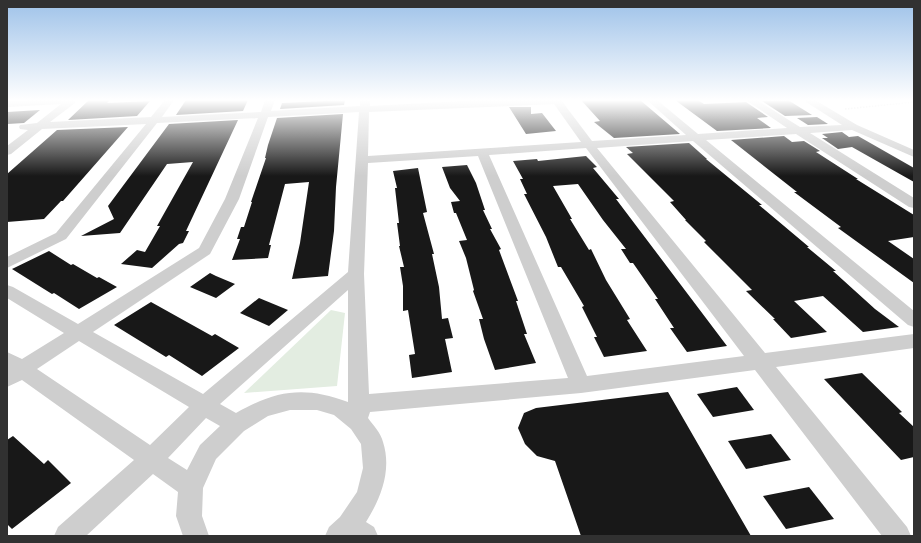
<svg xmlns="http://www.w3.org/2000/svg" width="921" height="543" font-family="'Titillium Web',sans-serif">
  <style>
    .green { fill: #e3ede1 }
    .building { fill: #181818 }
    .lines { fill: none; stroke-linecap: round; stroke-linejoin: round }
    .path { stroke: #cecece; stroke-width: 1.5; stroke-dasharray: 1.5 1.5; stroke-linecap: butt }
    .minor { fill: #cecece; fill-rule: evenodd }
  </style>
  <rect width="100%" height="100%" fill="#fff"/>
  <path class="green" d="M331,310L345,313L337,386L244,393Z"/>
  <g class="building">
    <path d="M89,100H110L107,103L150,101L137,116L68,120Z"/>
    <path d="M186,100H248L243,111L176,115Z"/>
    <path d="M345,100L344,105L280,109L282,103Z"/>
    <path d="M581,100H640L680,134L614,138L594,122L600,121Z"/>
    <path d="M675,100H698L704,104L746,102L768,117L757,118L771,128L717,131Z"/>
    <path d="M788,100L812,115L785,116L762,101Z"/>
    <path d="M509,107H531V114L542,113L556,131L526,134Z"/>
    <path d="M40,110L24,123L7,124V112Z"/>
    <path d="M343,114L336,187L334,231L328,276L292,279L300,243L309,182L285,184L269,245H271L268,258L232,260L240,239H237L241,227H244L252,202H251L266,158H265L268,145L277,118Z"/>
    <path d="M817,117L828,124L808,125L797,118Z"/>
    <path d="M238,120L186,231H189L183,243L179,244L152,268L121,264L137,250L145,252L160,226H157L193,162L167,164L120,233L81,236L114,219L108,206L169,124Z"/>
    <path d="M128,127L63,201H61L44,219L7,222V174L57,130Z"/>
    <path d="M842,132L849,137L858,136L914,168V182L852,147L838,149L822,138H828L822,134Z"/>
    <path d="M784,136L792,142L804,141L820,151L816,152L858,179H856L914,215V237L888,241L914,259V283L838,228L841,227L794,192H797L731,140Z"/>
    <path d="M689,143L707,159H706L762,205H759L809,247H807L836,271H833L875,309L899,327L863,332L823,296L794,301L827,332L791,338L773,319H775L746,291L752,290L704,242L706,241L685,220H686L670,202L674,201L627,154L633,153L626,147Z"/>
    <path d="M586,156L597,167L593,168L619,199H616L727,346L687,352L670,328H674L655,299H658L633,263H630L621,249H626L603,220L578,184L553,186L572,219H570L589,250L591,249L606,280L630,319L627,320L647,351L604,357L594,337H597L582,307L584,306L561,267H558L546,237L524,194H527L520,179H523L513,161L537,159L538,161Z"/>
    <path d="M467,165L476,183L485,210H483L492,229H490L501,249L499,250L518,301H516L527,334H524L536,363L495,370L484,339L479,319H483L473,291L474,290L466,258L459,241L467,240L456,213H454L451,202L460,201L450,188L442,167Z"/>
    <path d="M418,168L427,212L423,213L434,254H432L439,287L442,319L448,318L453,338L445,339L452,372L412,378L409,355L415,354L408,310L403,311V286L400,267H404L399,246H400L397,223H399L395,188H397L393,171Z"/>
    <path d="M49,251L71,265L73,264L97,278L99,277L117,287L79,309L54,293L52,294L12,269Z"/>
    <path d="M210,273L216,276L235,284L216,298L190,287Z"/>
    <path d="M259,298L288,310L269,326L240,313Z"/>
    <path d="M151,302L212,336L215,334L239,348L202,376L169,355L166,357L114,325Z"/>
    <path d="M862,373L902,412L899,413L914,427V457L901,460L824,379Z"/>
    <path d="M737,387L754,410L713,417L697,394Z"/>
    <path d="M668,392L751,536H581L555,461L537,456L525,444L518,428L524,413L536,408Z"/>
    <path d="M771,434L791,460L746,469L728,441Z"/>
    <path d="M13,436L44,464L48,460L71,483L12,529L7,524V440Z"/>
    <path d="M809,487L834,519L786,529L763,496Z"/>
  </g>
  <g class="lines">
    <path class="path" d="M845,109L914,102"/>
    <path class="minor" d="M76,100L75,103L50,122L151,117L165,100H174L162,117L261,112L265,100H275L271,111L360,106V100H370V106L482,100H561L592,141L686,135L647,100H657L698,134L787,128L746,100H757L800,127L842,125L803,100H815L857,125L914,150V157L852,130L810,133L914,198V208L909,207L796,134L706,140L914,311V327L908,325L693,141L597,148L765,353L914,334V348L776,367L907,527L911,536H882L755,370L581,393L370,412L368,418C373,425 381,433 383,442C392,470 381,498 366,522L374,527L378,536H325L329,527L340,517L357,492L363,468L361,444L351,429L334,415L317,410H290L268,416L244,431L216,459L203,488L202,516L209,536H183L176,516L178,492L153,474L86,536H54L58,527L134,460L22,380L7,387V352L22,359L64,333L7,298V285L13,287L78,324L199,248L225,199L258,118L157,123L66,239L7,268V257L56,233L146,124L42,129L11,154L7,155V146L28,130L20,129L19,127L20,125L37,123L61,104L7,107V101ZM554,104L581,142L368,156L369,112ZM359,112L348,272L203,394L93,332L210,254L239,199L268,117ZM586,148L744,356L587,376L489,155ZM478,156L568,378L369,394L364,274L368,163ZM348,290V402C304,386 277,390 236,413L220,404ZM79,341L189,407L150,445L37,369ZM206,418L220,426L200,445L187,470L168,458Z"/>
  </g>
  <linearGradient id="sky" x2="0" y2="1"><stop stop-color="#9ec2e9"/><stop offset="0.57" stop-color="#fff"/><stop offset="1" stop-color="#fff" stop-opacity="0"/></linearGradient>
  <rect width="921" height="176" fill="url(#sky)"/>
  <rect width="921" height="543" fill="none" stroke="#313131" stroke-width="16"/>
</svg>
